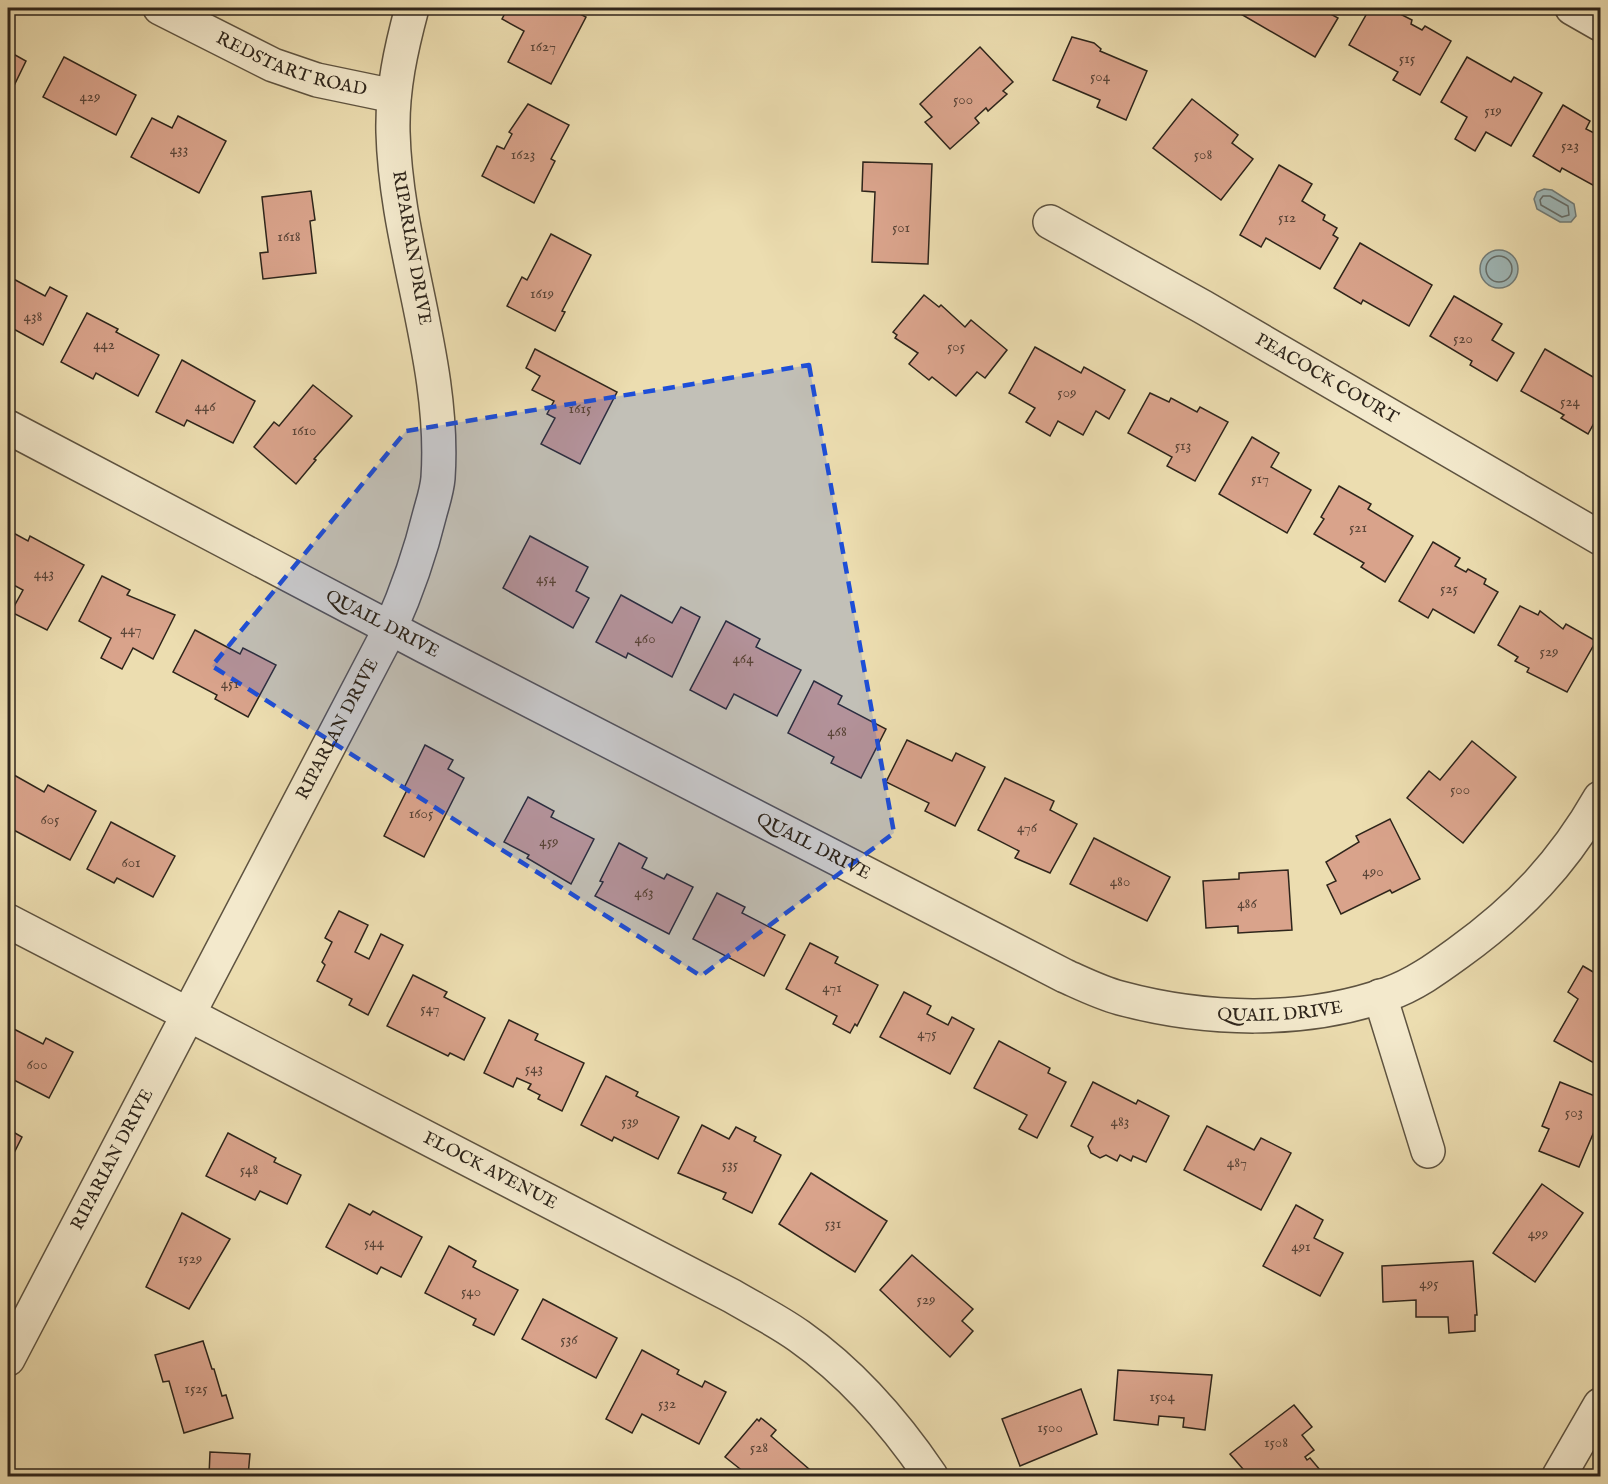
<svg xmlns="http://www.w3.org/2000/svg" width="1608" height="1484" font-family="'IM FELL English',serif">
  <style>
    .water { fill: #9fb8b8; stroke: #727d79; stroke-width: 1.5 }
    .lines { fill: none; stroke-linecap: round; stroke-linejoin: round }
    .shore { stroke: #666e6a; stroke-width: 1.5 }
    .building { fill: #d9a38b; stroke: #2e251b; stroke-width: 1.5 }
    .minor-casing { stroke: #5e5340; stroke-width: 36 }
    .minor { stroke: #f3e9cc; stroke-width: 33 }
    .marked { fill: #1d4ed8; fill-opacity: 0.2; stroke: #1d4ed8; stroke-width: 4.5; stroke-dasharray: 12 8; stroke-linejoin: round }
    .labels { text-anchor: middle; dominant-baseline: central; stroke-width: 4.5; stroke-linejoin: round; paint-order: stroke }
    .number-label { font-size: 15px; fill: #594437 }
    .street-label { font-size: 18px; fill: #2e251b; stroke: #f3e9cc }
  </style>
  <rect width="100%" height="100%" fill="#ecddb0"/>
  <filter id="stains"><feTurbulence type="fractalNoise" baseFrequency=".00333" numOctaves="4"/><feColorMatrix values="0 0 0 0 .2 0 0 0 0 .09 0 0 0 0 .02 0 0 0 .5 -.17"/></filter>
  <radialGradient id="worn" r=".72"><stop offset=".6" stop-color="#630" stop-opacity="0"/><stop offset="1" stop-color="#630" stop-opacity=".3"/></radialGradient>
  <g class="water">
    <path d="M1544,189L1552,190L1574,204L1576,216L1571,222H1560L1537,209L1534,199L1537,192Z"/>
    <circle cx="1499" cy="269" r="19"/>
  </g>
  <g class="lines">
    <g class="shore">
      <path d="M1543,196H1550L1568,206L1569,215L1562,217L1541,205L1540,200Z"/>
      <circle cx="1499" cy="269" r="13"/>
    </g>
  </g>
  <g class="building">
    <path d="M508,8H568L586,17L551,84L508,62L524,31L502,19Z"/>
    <path d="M1236,8H1320L1338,18L1315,57L1234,10Z"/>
    <path d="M1370,8H1397L1400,9L1398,13L1412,20L1411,24L1422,30L1425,26L1451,41L1420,95L1393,80L1398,72L1349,45Z"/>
    <path d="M1072,37L1094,43L1101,49L1100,51L1147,71L1126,120L1097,107L1100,100L1053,80Z"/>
    <path d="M980,47L1013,82L1003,91L1007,94L988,111L986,108L975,118L979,123L950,149L925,122L932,117L920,104Z"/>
    <path d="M8,51L26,61L8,98Z"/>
    <path d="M64,57L136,95L116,135L43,97Z"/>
    <path d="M1467,57L1511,82L1514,77L1542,93L1511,146L1486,132L1475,151L1455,139L1467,117L1441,102Z"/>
    <path d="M1192,99L1238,135L1232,143L1253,159L1221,200L1153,148Z"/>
    <path d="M528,104L569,125L551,159L555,161L534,203L482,176L497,146L504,149L512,134L509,132Z"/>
    <path d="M1563,105L1590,121L1586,129L1596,134L1600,126V189L1562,168L1560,172L1533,156Z"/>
    <path d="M178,116L226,141L199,193L131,157L152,118L172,128Z"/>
    <path d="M863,162L932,164L928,264L872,262L875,192L862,191Z"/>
    <path d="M1279,165L1312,184L1302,201L1325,215L1323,220L1337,228L1333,235L1338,238L1320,269L1266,238L1261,247L1240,235Z"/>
    <path d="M311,191L315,220L310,221L316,273L263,279L260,253L268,252L262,197Z"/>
    <path d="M551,234L591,255L562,311L565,312L555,331L507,306L522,277L527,280Z"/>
    <path d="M1360,243L1432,285L1409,326L1363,300L1361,304L1334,288Z"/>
    <path d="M8,276L45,296L50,287L67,296L43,345L8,326Z"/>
    <path d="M924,295L939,307L941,305L965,327L971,320L1007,350L985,378L977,372L956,396L932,377L929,380L909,364L918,353L895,338L897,335L893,332Z"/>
    <path d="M1454,296L1502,324L1492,340L1514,353L1497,381L1470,365L1472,361L1430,336Z"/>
    <path d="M87,313L118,329L116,332L159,355L138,396L96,373L93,379L61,362Z"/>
    <path d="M1035,347L1081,373L1084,367L1125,390L1109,419L1096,411L1083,435L1058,421L1050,436L1026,422L1035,408L1009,393Z"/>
    <path d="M535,349L617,392L580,464L541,444L555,418L547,414L554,401L532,390L540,376L526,368Z"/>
    <path d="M1545,349L1600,381V412L1588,434L1561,418L1564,415L1521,391Z"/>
    <path d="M182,360L255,401L233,443L187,420L184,426L156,412Z"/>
    <path d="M313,385L352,416L314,459L316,460L296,484L254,447L274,422L279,426Z"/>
    <path d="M1150,393L1169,402L1171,398L1197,412L1200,407L1228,422L1195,481L1167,466L1172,457L1128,433Z"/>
    <path d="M1252,437L1279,453L1271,467L1311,490L1287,533L1219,494Z"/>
    <path d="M1339,486L1371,504L1368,509L1413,536L1385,582L1361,567L1364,563L1314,534L1324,519L1321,517Z"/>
    <path d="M8,530L28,541L30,536L84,565L47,630L11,612L23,590L8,582Z"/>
    <path d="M530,536L588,567L576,591L589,598L573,628L503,588Z"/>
    <path d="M1433,542L1460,558L1455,566L1466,572L1468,569L1486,579L1484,584L1498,592L1474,633L1433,609L1428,618L1399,601Z"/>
    <path d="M102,576L130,590L127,595L175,615L153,659L133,648L122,669L101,658L111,638L79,621Z"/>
    <path d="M621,595L672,623L681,607L700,617L672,677L628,653L626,658L596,642Z"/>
    <path d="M1520,606L1538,615L1540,611L1563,629L1566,624L1596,641L1567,692L1527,672L1529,668L1515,661L1518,657L1498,645Z"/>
    <path d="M726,621L760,639L756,647L801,670L777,716L734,694L726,709L690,690Z"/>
    <path d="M195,630L240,654L243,648L276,665L248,717L215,699L217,695L173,672Z"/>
    <path d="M814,681L842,696L838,704L886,729L861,778L831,763L834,757L788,733Z"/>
    <path d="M907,740L952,761L956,753L985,767L955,826L925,811L929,803L886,782Z"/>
    <path d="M1472,741L1516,777L1463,843L1407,798L1429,771L1440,780Z"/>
    <path d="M425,745L453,760L448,769L464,778L424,857L384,836L407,790L404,788Z"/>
    <path d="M14,775L44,792L48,785L96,811L70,860L8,827V787Z"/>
    <path d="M1005,778L1054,801L1050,810L1077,824L1050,873L1015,858L1019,851L978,830Z"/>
    <path d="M528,797L554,811L551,817L594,839L571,884L527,858L529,855L504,842Z"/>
    <path d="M1390,819L1420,879L1392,893L1390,890L1341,914L1327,885L1336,881L1326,862L1359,842L1356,836Z"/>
    <path d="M111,822L175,856L153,897L117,878L114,883L87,869Z"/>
    <path d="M1094,838L1170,877L1147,921L1070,884Z"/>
    <path d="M619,843L647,858L642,868L664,879L667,874L693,887L669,934L595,896L603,882L600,881Z"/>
    <path d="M1288,870L1292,930L1238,933V926L1206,928L1203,881L1239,879V873Z"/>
    <path d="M717,893L745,907L742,913L785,935L764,976L693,939Z"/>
    <path d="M339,911L368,925L355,952L369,959L381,934L403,945L368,1015L349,1005L352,999L317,981L325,965L322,962L332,942L325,938Z"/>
    <path d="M810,943L838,957L835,963L878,985L857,1026L855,1024L850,1033L833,1024L837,1016L786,989Z"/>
    <path d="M1583,966L1600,976V1051L1594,1063L1554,1041L1578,999L1568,992Z"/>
    <path d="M413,975L447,992L444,997L485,1018L464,1060L450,1053L448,1056L387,1026Z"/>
    <path d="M904,992L931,1006L927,1014L948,1025L952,1017L974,1029L950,1074L880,1037Z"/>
    <path d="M509,1020L538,1034L535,1040L584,1063L562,1111L538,1099L540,1095L528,1089L531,1084L517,1078L513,1087L484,1073Z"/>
    <path d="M8,1026L43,1044L46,1038L73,1052L49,1098L8,1077Z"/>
    <path d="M999,1041L1050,1068L1048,1073L1066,1082L1037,1138L1019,1129L1027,1115L974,1088Z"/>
    <path d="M606,1076L638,1092L636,1096L679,1117L658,1159L614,1137L612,1141L581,1125Z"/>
    <path d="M1093,1082L1136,1104L1138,1100L1169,1116L1146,1162L1133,1156L1131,1161L1120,1155L1117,1161L1106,1155L1100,1158L1091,1153L1088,1146L1093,1137L1071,1126Z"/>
    <path d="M1560,1082L1600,1098V1130L1596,1127L1579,1167L1539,1151L1549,1129L1542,1126Z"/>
    <path d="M702,1125L729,1139L736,1127L756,1137L754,1141L781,1155L752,1213L723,1199L726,1193L678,1173Z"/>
    <path d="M1207,1126L1254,1150L1261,1138L1291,1153L1261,1210L1184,1170Z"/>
    <path d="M8,1129L22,1137L8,1165Z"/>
    <path d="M228,1133L276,1158L274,1162L301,1175L287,1204L260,1191L255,1200L206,1176Z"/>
    <path d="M811,1173L887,1221L855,1272L779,1224Z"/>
    <path d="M1542,1184L1583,1213L1535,1282L1493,1253Z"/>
    <path d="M349,1204L370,1215L373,1211L422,1237L401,1277L381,1267L377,1274L326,1247Z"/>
    <path d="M1296,1205L1323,1220L1314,1238L1343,1253L1320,1296L1263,1266Z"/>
    <path d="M182,1213L230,1239L189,1309L146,1287Z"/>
    <path d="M449,1246L476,1261L473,1267L518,1290L494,1335L473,1325L476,1319L425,1293Z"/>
    <path d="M912,1255L973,1309L962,1321L973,1331L950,1357L880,1290Z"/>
    <path d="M1473,1261L1477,1315H1475V1331L1449,1333L1448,1317H1416V1300L1383,1302L1382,1266Z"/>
    <path d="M543,1299L617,1338L596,1378L522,1339Z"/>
    <path d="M203,1341L212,1369H214L222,1396L226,1395L233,1418L184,1433L169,1381L163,1382L155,1355Z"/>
    <path d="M642,1350L679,1370L677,1374L702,1387L705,1381L726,1392L699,1444L642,1414L632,1433L606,1419Z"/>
    <path d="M1118,1370L1212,1375L1205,1430L1183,1427L1184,1418L1159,1416L1158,1425L1114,1420Z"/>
    <path d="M1081,1389L1097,1434L1020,1466L1002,1419Z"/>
    <path d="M1294,1405L1312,1427L1302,1435L1314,1450L1305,1457L1307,1460L1310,1458L1325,1476H1261L1258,1474L1249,1476L1230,1454Z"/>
    <path d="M761,1418L776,1430L771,1436L817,1476H749L725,1457L757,1419L759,1421Z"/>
    <path d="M210,1452L250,1454L248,1476H209Z"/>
  </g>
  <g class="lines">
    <defs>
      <g id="minor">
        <path id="s1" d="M160,8L273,65L317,80L394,96"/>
        <path d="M1572,8L1600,24"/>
        <path id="s2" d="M1050,222L1203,307L1600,538"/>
        <path id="s3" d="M8,427L426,647L1065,976C1083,984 1101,993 1120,998C1205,1021 1304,1024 1388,994C1414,985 1436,969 1458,953C1519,909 1563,863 1600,798"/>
        <path id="s4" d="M8,921L732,1296C754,1309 778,1321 799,1336C853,1374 895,1423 931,1476"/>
        <path d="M1380,996L1428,1151"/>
        <path id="s5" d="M8,1359L390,629C407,591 420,554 430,513C433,502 437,490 438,478C446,361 396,249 393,132C392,89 401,49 412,8"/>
        <path d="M1559,1476L1600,1405"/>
      </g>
    </defs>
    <use href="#minor" class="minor-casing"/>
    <use href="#minor" class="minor"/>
  </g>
  <path class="marked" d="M809,365L894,833L701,976L212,666L406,431Z"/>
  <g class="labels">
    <g class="number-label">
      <text x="543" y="46">1627</text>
      <text x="1407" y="58">515</text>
      <text x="1100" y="76">504</text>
      <text x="90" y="96">429</text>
      <text x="963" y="99">500</text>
      <text x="1493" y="110">519</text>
      <text x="1570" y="145">523</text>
      <text x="179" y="149">433</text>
      <text x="523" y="154">1623</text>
      <text x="1203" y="154">508</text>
      <text x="1287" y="217">512</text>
      <text x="901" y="227">501</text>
      <text x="289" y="236">1618</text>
      <text x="542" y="293">1619</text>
      <text x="33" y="316">438</text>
      <text x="1463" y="338">520</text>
      <text x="104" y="344">442</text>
      <text x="956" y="346">505</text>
      <text x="1067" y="392">509</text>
      <text x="1570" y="401">524</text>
      <text x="205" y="406">446</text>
      <text x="580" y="408">1615</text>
      <text x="304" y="430">1610</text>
      <text x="1183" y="445">513</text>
      <text x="1260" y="478">517</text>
      <text x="1358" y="527">521</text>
      <text x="44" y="573">443</text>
      <text x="546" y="578">454</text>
      <text x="1449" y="588">525</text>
      <text x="131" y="629">447</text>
      <text x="645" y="638">460</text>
      <text x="1549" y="651">529</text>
      <text x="743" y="658">464</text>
      <text x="230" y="683">451</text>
      <text x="837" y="731">468</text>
      <text x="1460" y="789">500</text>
      <text x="421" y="813">1605</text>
      <text x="50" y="819">605</text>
      <text x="1027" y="827">476</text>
      <text x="549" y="841">459</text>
      <text x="131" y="862">601</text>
      <text x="1373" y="871">490</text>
      <text x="1120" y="881">480</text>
      <text x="644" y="892">463</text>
      <text x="1247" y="903">486</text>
      <text x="832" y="987">471</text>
      <text x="430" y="1008">547</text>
      <text x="927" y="1033">475</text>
      <text x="37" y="1064">600</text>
      <text x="534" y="1068">543</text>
      <text x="1574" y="1112">503</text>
      <text x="630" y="1121">539</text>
      <text x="1120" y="1121">483</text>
      <text x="1237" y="1162">487</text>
      <text x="730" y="1164">535</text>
      <text x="249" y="1169">548</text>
      <text x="833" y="1223">531</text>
      <text x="1538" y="1233">499</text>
      <text x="374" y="1242">544</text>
      <text x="1301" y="1246">491</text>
      <text x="190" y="1258">1529</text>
      <text x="1429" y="1283">495</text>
      <text x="471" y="1291">540</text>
      <text x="926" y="1299">529</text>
      <text x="569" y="1339">536</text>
      <text x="196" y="1388">1525</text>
      <text x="1162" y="1396">1504</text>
      <text x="667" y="1403">532</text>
      <text x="1050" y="1427">1500</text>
      <text x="1276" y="1442">1508</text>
      <text x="759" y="1447">528</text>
    </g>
    <g class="street-label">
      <text stroke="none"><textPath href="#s1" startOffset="144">REDSTART ROAD</textPath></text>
      <text transform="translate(411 248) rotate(80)">RIPARIAN DRIVE</text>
      <text stroke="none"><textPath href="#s2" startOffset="318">PEACOCK COURT</textPath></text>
      <text stroke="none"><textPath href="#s3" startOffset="423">QUAIL DRIVE</textPath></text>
      <text stroke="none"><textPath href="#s5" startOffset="711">RIPARIAN DRIVE</textPath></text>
      <text stroke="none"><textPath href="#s3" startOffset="908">QUAIL DRIVE</textPath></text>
      <text stroke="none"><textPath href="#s3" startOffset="1412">QUAIL DRIVE</textPath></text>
      <text stroke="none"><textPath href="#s5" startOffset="225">RIPARIAN DRIVE</textPath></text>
      <text stroke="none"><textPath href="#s4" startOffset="543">FLOCK AVENUE</textPath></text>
    </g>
  </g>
  <rect width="1608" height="1484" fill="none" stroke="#ecddb0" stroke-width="30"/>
  <rect x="9" y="9" width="1590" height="1466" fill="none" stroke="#2e251b" stroke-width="3"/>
  <rect x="15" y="15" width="1578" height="1454" fill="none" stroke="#2e251b" stroke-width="1.5"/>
  <rect width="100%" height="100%" filter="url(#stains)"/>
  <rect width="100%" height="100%" fill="url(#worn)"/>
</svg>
